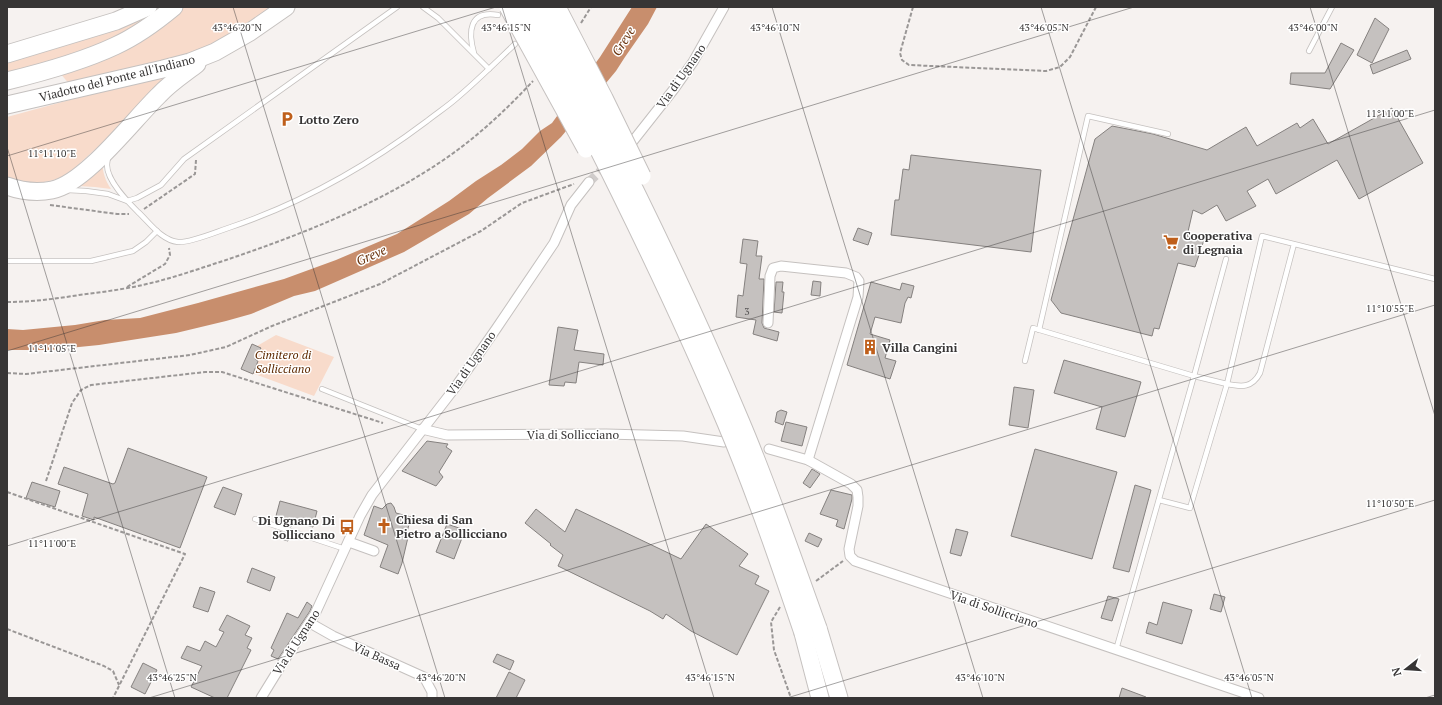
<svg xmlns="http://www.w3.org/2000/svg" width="1442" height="705" font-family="'PT Serif',serif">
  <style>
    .green { fill: #f8dbcb }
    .water { fill: #c88e6d }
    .building { fill: #c5c1bf; stroke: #85817f }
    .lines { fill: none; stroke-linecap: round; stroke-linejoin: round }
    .street-tunnel { stroke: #d0cccb; stroke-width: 9; stroke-dasharray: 9 4.5; stroke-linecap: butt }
    .lane-casing { stroke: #c5c1bf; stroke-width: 6 }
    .street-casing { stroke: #c5c1bf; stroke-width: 11 }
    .highway-casing { stroke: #c5c1bf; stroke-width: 19 }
    .path { stroke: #9a9796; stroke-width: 2; stroke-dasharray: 4 2; stroke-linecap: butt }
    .lane { stroke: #fff; stroke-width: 4.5 }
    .street { stroke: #fff; stroke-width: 9 }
    .highway { stroke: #fff; stroke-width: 17 }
    .highway-bridge-casing { stroke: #c5c1bf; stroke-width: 19; stroke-linecap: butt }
    .highway-bridge { stroke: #fff; stroke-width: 17 }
    .ticks { fill: none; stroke: #373535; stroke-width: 1; stroke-opacity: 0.45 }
    .labels { text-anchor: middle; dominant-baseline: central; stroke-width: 3; stroke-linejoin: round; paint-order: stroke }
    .number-label { font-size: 10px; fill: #5a5858 }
    .street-label { font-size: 12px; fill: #373535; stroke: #fff }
    .poi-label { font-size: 12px; font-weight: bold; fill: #373535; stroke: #fff; text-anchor: start }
    .park-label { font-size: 12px; font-style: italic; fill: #5f2a02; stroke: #fff }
    .water-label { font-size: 13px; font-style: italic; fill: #6a330e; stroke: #fff }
    .ticks-label { font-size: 10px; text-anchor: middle; fill: #373535; stroke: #fff; stroke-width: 3; stroke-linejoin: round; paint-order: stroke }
  </style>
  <rect width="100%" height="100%" fill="#f6f2f0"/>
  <g class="green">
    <path d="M176,7H271L233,33L209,46L178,60L70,85L60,73Z"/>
    <path d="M149,15C143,20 136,25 129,30C94,51 47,62 7,73V62Z"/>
    <path d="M176,71L134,114L68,174C49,184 27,186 7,177V117Z"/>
    <path d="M102,162C103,173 105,180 111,189L95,187L78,186Z"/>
    <path d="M276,335L334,357L314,396L241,369L252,344L257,346Z"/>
  </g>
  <path class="water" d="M632,7H657L648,24L625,57L616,71L561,137L531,166L488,198L469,214L404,252L315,291L294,296L251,314L226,321L176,333L99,345L49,350H7V329L23,330L75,325L105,320L140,318L198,303L284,279L336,260L397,234L449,201L476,181L501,165L522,149L540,131L552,123L600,57Z"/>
  <g class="building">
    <path d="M1375,18L1389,29L1372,63L1357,55Z"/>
    <path d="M1341,43L1354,50L1330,89L1290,84L1291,73H1325Z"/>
    <path d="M1407,50L1411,59L1373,74L1370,65Z"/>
    <path d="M1392,108L1423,163L1359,199L1337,160L1276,194L1268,179L1247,191L1256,206L1226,221L1217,205L1202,214L1193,210L1187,236L1204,240L1195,267L1178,263L1159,329L1154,328L1152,336L1061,313L1051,300L1095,139L1112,126L1153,134L1207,150L1246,127L1257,146L1297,123L1300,128L1313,119L1328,144Z"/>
    <path d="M911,155L1041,170L1031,252L891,235L895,200H899L903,169L909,170Z"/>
    <path d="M858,228L872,233L868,245L853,240Z"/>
    <path d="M743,239L758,241L756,256H762L759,279H764L762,323L764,328L779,332L777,341L753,334L756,320L736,317L738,295L743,296L747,264L740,263Z"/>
    <path d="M813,281L821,282L820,296L811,295Z"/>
    <path d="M776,282H783L782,292H784L782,313L774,312Z"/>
    <path d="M871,282L900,290L902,283L914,286L911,298L908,297L905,303L901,323L875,317L870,334L890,340L885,358L896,361L890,379L847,365Z"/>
    <path d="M558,327L578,330L574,350L604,354L603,365L579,362L576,383L565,382L564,386L549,385Z"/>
    <path d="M252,344L261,348L255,359L258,361L253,374L241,369Z"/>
    <path d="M1064,360L1141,382L1125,437L1096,429L1102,407L1054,393Z"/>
    <path d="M1014,387L1034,390L1028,428L1009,425Z"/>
    <path d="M781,410L787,412L783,425L775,422L777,412Z"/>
    <path d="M786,422L807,427L802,446L781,441Z"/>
    <path d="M427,441L448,444L446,447L452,451L439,472L443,477L436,486L402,471Z"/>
    <path d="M128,448L207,477L180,548L94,517V520L82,516L88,494L58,484L64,467L113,484L115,483Z"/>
    <path d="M1035,449L1117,472L1092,559L1011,536Z"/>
    <path d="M812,469L820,474L810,488L803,483Z"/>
    <path d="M32,482L60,491L55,507L26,498Z"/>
    <path d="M1135,485L1151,490L1129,572L1113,568Z"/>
    <path d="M223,487L242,494L235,515L214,507Z"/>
    <path d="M831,490L852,495V499L844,529L836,526L838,520L820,514Z"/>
    <path d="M280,501L317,511L313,527L292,521L291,527L277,522L278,517L276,516Z"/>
    <path d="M391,503L394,507L396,513L411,517L407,532L409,533L402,563L398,574L380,567L388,545L364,535L374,506L382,509L387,504Z"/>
    <path d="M536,509L565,532L576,509L681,559L706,524L748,554L739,566L759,576L755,584L769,591L737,655L691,631L666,614L663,619L650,611L558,566L563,555L550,545L551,544L525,523Z"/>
    <path d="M447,524L465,530L454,559L436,552Z"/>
    <path d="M956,529L968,532L961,556L950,553Z"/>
    <path d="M275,530L289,534L288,541L274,537Z"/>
    <path d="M809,533L822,539L818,547L805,541Z"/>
    <path d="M252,568L275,577L270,591L247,582Z"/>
    <path d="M200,587L215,592L208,612L193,607Z"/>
    <path d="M1214,594L1225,597L1221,612L1210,609Z"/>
    <path d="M1108,596L1119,599L1112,621L1101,618Z"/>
    <path d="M307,602L312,606L310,611L278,659L271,656L274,650L271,648L287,613L298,618Z"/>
    <path d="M1163,602L1192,610L1182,644L1146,633L1149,622L1157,625Z"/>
    <path d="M227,615L250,626L245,635L252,638L247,648L251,650L227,698H215L191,687L202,666L181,658L187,646L200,651L205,641L216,647L224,632L219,630Z"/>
    <path d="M497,654L514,661L510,670L493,662Z"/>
    <path d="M143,663L157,670L145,694L131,687Z"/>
    <path d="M509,672L525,680L516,698H496Z"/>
    <path d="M1122,688L1146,697L1145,698H1119Z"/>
  </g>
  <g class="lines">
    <path class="street-tunnel" d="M589,182L608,164"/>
    <defs>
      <g id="lane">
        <path d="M423,7L438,18L489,69"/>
        <path d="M1309,51L1332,7"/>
        <path d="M474,53C468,32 469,10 498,15"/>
        <path d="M108,156C108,159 107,162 107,165C107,181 128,202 138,212C150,223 161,240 178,242C191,243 218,231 231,227C302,203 366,167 427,121C437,113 448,106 458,97C478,80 496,62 515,44"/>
        <path d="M67,190L86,191L108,194L127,201L137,198L161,185L184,159L397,7"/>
        <path d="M1294,244L1260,373C1252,388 1242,387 1227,384L1262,236L1435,279"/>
        <path d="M7,261H91L133,251L146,242L157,231"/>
        <path d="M1039,330L1088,116L1168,134"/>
        <path d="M1025,361L1033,328L1194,376L1116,650"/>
        <path d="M322,389L422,429"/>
        <path d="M1159,500L1190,508L1227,384L1194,376L1226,259"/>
        <path d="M255,519L345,549"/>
      </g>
      <g id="street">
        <path d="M633,141L674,89L693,62L724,7"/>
        <path d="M768,323L770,276L773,268L781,266L846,273L856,277L859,281L858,297L808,460"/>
        <path d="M422,429L447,435L606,434L683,436L724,442"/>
        <path d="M769,449L808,460L851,484L857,490L858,497V506L849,549L850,556L855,561L1259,698"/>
        <path d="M349,542L374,551"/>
        <path d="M310,623L333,636L424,677L432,692V698"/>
        <path d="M261,698L285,659L315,614L360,516L372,495L454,389L496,329L554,243L571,205L589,182"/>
      </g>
      <g id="highway">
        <path d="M7,54L116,21L148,7"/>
        <path d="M7,81C44,72 81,62 115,46C137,36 156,22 174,7"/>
        <path d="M7,105L163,69L190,62L215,52L250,32L286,7"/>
        <path d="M7,186C21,191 37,193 52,190C85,184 134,119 159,95C170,83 184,74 197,64"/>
        <path d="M818,628L839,698"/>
        <path d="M803,633L820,698"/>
      </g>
    </defs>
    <use href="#lane" class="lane-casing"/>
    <use href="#street" class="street-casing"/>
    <use href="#highway" class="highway-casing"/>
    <g class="path">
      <path d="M913,7L900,53L902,60L909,65L1046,71L1060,67L1070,57L1096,7"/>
      <path d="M581,23L591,7"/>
      <path d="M50,205L117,214H129"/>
      <path d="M144,209L195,174L196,160"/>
      <path d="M127,287L165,264L170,255L169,248"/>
      <path d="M7,302C31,302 55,299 79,295C103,292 127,289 151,283C176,277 201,268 226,260C300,235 377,205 442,161C476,138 505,111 533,81"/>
      <path d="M7,373L26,374L190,355L226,347L272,326L380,284L481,231L522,203L574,184"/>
      <path d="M46,481L72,403L81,390L91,385L205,372H222L383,423"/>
      <path d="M7,492L185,554L113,698"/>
      <path d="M816,581L843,561"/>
      <path d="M780,607L771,622L774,650L791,698"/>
      <path d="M7,629L104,666L113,671L119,685"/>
    </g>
    <use href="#lane" class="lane"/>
    <use href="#street" class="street"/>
    <use href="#highway" class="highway"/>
    <defs>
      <g id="highway-bridge">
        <path d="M508,7L586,149"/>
        <path d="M525,7C597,143 666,281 726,423C755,492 779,562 803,633"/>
        <path d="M541,7C613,142 681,279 740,420C769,488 793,559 818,628"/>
        <path d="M557,7L604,98L642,176"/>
      </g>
    </defs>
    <use href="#highway-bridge" class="highway-bridge-casing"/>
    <use href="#highway-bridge" class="highway-bridge"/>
  </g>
  <path class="ticks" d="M233,7L445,698M502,7L714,698M772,7L983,698M1041,7L1252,698M1310,7L1435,416M7,147L175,698M7,156L496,7M7,351L1134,7M7,546L1435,110M149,698L1435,305M787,698L1435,500M1425,698L1435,695"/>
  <defs>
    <symbol id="parking-bare" viewBox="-9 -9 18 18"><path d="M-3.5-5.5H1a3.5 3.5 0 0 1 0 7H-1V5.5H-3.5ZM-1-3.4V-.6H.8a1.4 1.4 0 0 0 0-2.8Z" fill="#bf5f1b" stroke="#fff" stroke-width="2.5" paint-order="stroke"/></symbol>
    <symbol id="supermarket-bare" viewBox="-9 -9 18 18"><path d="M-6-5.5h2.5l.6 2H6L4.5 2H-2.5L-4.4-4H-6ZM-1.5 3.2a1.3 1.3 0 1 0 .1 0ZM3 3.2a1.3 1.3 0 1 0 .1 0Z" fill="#bf5f1b" stroke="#fff" stroke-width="2.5" paint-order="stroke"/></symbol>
    <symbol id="building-bare" viewBox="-9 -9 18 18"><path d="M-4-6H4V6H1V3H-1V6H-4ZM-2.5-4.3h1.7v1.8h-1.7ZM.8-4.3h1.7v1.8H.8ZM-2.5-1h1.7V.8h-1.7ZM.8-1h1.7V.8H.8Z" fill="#bf5f1b" stroke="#fff" stroke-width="2.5" paint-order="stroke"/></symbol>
    <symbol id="church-bare" viewBox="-9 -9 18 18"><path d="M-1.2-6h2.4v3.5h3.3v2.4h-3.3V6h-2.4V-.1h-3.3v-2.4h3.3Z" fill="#bf5f1b" stroke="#fff" stroke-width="2.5" paint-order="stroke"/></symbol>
    <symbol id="bus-bare" viewBox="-9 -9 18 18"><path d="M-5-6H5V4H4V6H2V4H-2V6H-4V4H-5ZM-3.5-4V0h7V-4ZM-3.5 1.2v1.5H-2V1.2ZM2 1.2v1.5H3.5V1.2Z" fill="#bf5f1b" stroke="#fff" stroke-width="2.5" paint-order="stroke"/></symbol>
  </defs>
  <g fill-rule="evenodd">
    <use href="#parking-bare" x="276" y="108" width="22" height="22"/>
    <use href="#supermarket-bare" x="1160" y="231" width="22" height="22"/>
    <use href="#building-bare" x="859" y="336" width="22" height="22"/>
    <use href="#church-bare" x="373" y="515" width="22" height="22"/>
    <use href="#bus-bare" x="336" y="516" width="22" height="22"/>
  </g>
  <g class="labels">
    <g class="number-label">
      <text x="747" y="311">3</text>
    </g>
    <g class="street-label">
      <text transform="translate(681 76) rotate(-55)">Via di Ugnano</text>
      <text transform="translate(117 78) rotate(-14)">Viadotto del Ponte all'Indiano</text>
      <text transform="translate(471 363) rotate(-55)">Via di Ugnano</text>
      <text x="573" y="434">Via di Sollicciano</text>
      <text transform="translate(994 609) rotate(19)">Via di Sollicciano</text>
      <text transform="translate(296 642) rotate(-57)">Via di Ugnano</text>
      <text transform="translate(377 656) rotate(24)">Via Bassa</text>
    </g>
    <g class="poi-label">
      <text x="299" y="119">Lotto Zero</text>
      <text x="1183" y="235">Cooperativa<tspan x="1183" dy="14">di Legnaia</tspan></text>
      <text x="882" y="347">Villa Cangini</text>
      <text x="396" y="519">Chiesa di San<tspan x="396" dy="14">Pietro a Sollicciano</tspan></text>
      <text x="335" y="520" text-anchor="end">Di Ugnano Di<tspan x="335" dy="14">Sollicciano</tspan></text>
    </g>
    <g class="park-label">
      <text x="283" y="354">Cimitero di<tspan x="283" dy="14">Sollicciano</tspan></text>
    </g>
    <g class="water-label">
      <text transform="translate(623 41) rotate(-58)">Greve</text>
      <text transform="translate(371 255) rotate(-24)">Greve</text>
    </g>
  </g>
  <g class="ticks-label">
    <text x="506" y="31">43°46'15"N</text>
    <text x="237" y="31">43°46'20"N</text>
    <text x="775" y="31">43°46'10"N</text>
    <text x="1044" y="31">43°46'05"N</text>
    <text x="1313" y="31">43°46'00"N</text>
    <text x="1390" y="117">11°11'00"E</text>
    <text x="52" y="157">11°11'10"E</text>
    <text x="1390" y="312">11°10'55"E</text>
    <text x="52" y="352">11°11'05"E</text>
    <text x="1390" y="507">11°10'50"E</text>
    <text x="52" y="547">11°11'00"E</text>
    <text x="172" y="681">43°46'25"N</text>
    <text x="441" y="681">43°46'20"N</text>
    <text x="710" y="681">43°46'15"N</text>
    <text x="980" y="681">43°46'10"N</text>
    <text x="1249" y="681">43°46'05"N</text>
  </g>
  <rect width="1442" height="705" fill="none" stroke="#373535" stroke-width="16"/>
  <g transform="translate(1406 669) rotate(253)" stroke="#ffffff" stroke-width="3" paint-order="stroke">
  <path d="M0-3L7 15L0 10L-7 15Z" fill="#373535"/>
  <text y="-6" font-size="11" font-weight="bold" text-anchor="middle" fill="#373535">N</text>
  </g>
</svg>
